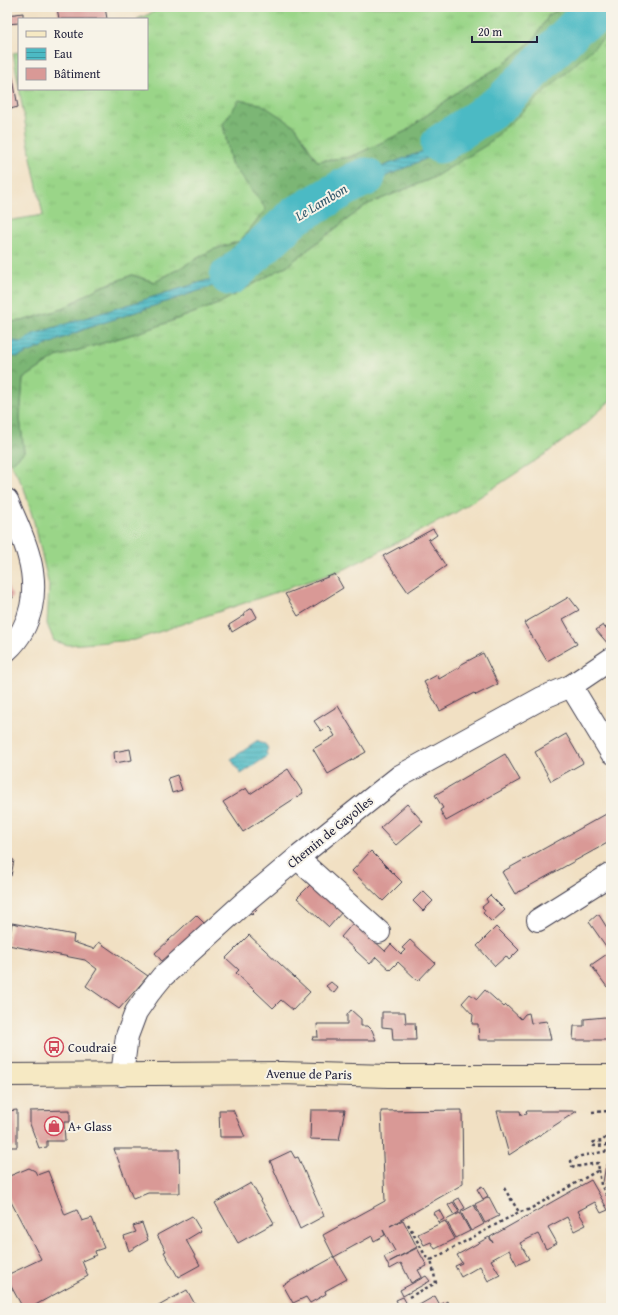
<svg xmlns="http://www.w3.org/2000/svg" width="618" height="1315" font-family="'Gentium Book Plus',serif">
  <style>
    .grass { fill: url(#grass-tufts); stroke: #5e7c62 }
    .forest { fill: url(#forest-crowns); stroke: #4e6c58 }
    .water { fill: url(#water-rules); stroke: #376e80 }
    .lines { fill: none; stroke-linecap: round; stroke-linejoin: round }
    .river { stroke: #4cbac4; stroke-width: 39 }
    .building { fill: #d99996 }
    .minor-casing { stroke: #413e4f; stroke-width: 24 }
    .secondary-casing { stroke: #413e4f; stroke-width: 24 }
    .path { stroke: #413e4f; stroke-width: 2.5; stroke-dasharray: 3 3; stroke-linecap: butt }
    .minor { stroke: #fff; stroke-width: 22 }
    .secondary { stroke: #f6e9c3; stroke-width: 22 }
    .labels { text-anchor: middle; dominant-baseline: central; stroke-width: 4; stroke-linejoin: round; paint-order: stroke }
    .street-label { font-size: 13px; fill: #22223b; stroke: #f7f3e8 }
    .poi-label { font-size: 13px; fill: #22223b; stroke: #f7f3e8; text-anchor: start }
    .water-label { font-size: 14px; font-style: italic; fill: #31576b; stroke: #f7f3e8 }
  </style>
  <defs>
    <pattern id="grass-tufts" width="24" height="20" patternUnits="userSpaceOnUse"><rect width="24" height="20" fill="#9ad588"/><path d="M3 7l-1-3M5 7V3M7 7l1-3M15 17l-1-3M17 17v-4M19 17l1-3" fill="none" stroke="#84b776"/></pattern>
    <pattern id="forest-crowns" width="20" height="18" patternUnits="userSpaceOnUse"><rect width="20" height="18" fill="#7bb674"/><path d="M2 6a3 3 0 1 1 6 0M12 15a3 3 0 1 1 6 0" fill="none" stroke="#649460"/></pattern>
    <pattern id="water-rules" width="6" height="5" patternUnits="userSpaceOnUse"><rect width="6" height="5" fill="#4cbac4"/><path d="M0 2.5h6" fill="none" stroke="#3f97a0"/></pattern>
  </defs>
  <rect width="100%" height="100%" fill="#f7f3e8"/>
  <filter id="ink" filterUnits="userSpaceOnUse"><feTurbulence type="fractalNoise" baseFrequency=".025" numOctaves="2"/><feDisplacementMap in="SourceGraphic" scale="8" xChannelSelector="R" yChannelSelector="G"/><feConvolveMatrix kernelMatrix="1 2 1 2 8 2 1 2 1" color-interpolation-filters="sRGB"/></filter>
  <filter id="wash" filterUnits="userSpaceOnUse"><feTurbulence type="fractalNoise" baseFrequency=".012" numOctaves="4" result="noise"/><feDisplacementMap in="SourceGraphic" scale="16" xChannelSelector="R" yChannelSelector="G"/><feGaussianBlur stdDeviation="0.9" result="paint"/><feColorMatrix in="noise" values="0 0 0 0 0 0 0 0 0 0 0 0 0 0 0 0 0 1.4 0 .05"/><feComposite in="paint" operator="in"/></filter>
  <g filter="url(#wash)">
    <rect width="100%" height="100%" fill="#f1e0c3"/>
    <g class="grass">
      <path d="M153,7H562L549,15L534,39L504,64L460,90L406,131L351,157L317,161L296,127L223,124L231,163L266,209L240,241L212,250L155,282L132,275L96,289L62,309L22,321L7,322V221L43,215L32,163L13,53L19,52V89H147V19H137L154,12Z"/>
      <path d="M611,32V400L582,427L544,455L455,513L345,569L135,640L68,645L54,641L47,624L49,586L36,529L24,488L11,464L24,452L20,418L23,379L56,357L150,329L218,304L288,265L366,205L433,178Z"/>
    </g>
    <path class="forest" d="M562,7H611V32L485,146L433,178L366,205L288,265L218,304L150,329L56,357L23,379L20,418L24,452L11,464L7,459V322L22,321L62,309L96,289L132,275L155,282L212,250L240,241L266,209L231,163L223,124L239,100L261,104L296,127L317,161L351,157L406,131L460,90L504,64L534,39L549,15Z"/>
    <g class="water">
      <path d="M604,7H611V9L590,20L541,68L432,156L325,203L228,281L85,329L18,357L7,356V340L22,342L33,334L224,275L349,179L426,150L519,82L589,16Z"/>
      <path d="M258,741L260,743L265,744L268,748L266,753L268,756L241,774L231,759Z"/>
    </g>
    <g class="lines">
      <g class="river">
        <path d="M440,144L501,103L578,25L611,8"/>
        <path d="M229,276L233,274L295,216L356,181L366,177"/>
      </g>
    </g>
    <g id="blocks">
      <g class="building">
        <path d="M67,7H105L107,19H59L57,8Z"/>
        <path d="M23,13V19H19V23L7,24V15Z"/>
        <path d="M7,45L18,107L10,109L8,98H7Z"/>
        <path d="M433,529L437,535L430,540L429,538L428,539L446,566L408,592L383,556Z"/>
        <path d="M335,574L343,588L298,616L285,594Z"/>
        <path d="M7,583L10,592H11L13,598L7,599Z"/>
        <path d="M569,597L579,610L563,619L577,644L547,661L524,623Z"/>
        <path d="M252,608L257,617L232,632L229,625L245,615L244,613Z"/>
        <path d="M7,623L14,628L7,638Z"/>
        <path d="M603,625L605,628L610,626L611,628V644L609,645L596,630Z"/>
        <path d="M483,653L498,684L476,695L474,693L440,711L424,682L437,675L439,679L460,667V665Z"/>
        <path d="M338,706L366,752L328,774L313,749L335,736L329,726L321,731L314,721Z"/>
        <path d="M566,734L583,763L551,781L535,752Z"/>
        <path d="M130,749L132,760L115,763L114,752Z"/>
        <path d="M505,754L520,780L446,821L440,810L443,808L435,795Z"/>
        <path d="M288,769L303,793L243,832L223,802L246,788L250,794Z"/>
        <path d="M177,775L182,790L172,793L168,778Z"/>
        <path d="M407,804L423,822L396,845L380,828Z"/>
        <path d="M608,813L611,817V841L515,894L502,872Z"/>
        <path d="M371,851L402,882L383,901L352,871Z"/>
        <path d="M7,859L14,860L11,876L7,875Z"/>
        <path d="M311,884L342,912L329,927L297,898Z"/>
        <path d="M423,891L433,901L423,911L413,901Z"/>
        <path d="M490,895L505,910L492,922L483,913L485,910L482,907L488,902L486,899Z"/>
        <path d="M251,904L257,910L252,915L245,909Z"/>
        <path d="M196,915L207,926L165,965L155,953Z"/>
        <path d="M597,915H599L611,934V985L607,987L591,965L610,952L589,922Z"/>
        <path d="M354,922L385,951L391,944L401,954L405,950L402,948L410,940L435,963L418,981L398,962L390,970L376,957L370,964L341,937Z"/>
        <path d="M12,923L74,935L73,942L94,949L99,942L148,976L119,1009L86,986L97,969L85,960L8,945Z"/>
        <path d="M496,927L519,950L509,960L506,956L495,966L477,946Z"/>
        <path d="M249,935L310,992L293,1010L281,1000L273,1008L236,973L239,970L226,958Z"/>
        <path d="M331,982L338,988L334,993L326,986Z"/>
        <path d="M485,990L504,1007L506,1005L521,1019L525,1014L529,1013L531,1023L547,1021L551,1040H479L478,1024H472L473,1015L462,1003L470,994L477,999Z"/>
        <path d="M351,1010L361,1019V1026H368L372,1030L376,1040H312L313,1037H318L317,1024H347V1015Z"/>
        <path d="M382,1012H405L406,1023H415L416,1040H393L392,1028L382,1027Z"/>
        <path d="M605,1017L611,1024V1040H573L574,1026H584V1019Z"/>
        <path d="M17,1110V1147H7V1111Z"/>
        <path d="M70,1110V1122H64L65,1141H47V1147L39,1148L30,1124V1111Z"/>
        <path d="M219,1110H233L245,1137H220Z"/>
        <path d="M311,1110H345L339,1140L310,1139Z"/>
        <path d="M462,1110L463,1184L390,1226L403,1220L417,1247L389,1262L417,1248L427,1266L418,1270L422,1277L411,1283L401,1263L390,1269L384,1257L395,1251L383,1230L385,1235L374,1241L372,1236L334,1257L323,1235L385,1201L381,1111Z"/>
        <path d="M497,1111H520L521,1115L527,1114L526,1111H577L509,1155Z"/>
        <path d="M114,1149H179L180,1193H148L133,1199Z"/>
        <path d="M291,1151L295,1158L298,1157L324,1216L300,1229L270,1161Z"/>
        <path d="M606,1165L611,1166V1196L603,1182Z"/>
        <path d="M29,1168L35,1171L37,1175L48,1171L65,1215L77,1210L82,1221L92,1218L104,1248L95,1251L96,1255L82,1261L88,1276L30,1308H23L7,1279V1275L41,1259L10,1200L7,1193V1177Z"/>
        <path d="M591,1180L608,1210L601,1213L595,1202L578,1211L586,1225L574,1231L567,1217L548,1227L557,1243L546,1249L538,1234L520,1243L529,1259L517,1265L509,1250L491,1260L500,1275L488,1281L480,1266L461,1277L455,1266L462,1263L457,1255L489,1237L493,1243L490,1237Z"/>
        <path d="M251,1183L274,1223L238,1243L215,1203Z"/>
        <path d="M482,1186L488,1196L483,1199L477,1189Z"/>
        <path d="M489,1197L499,1216L485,1223L475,1204Z"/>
        <path d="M459,1198L465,1208L460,1211L454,1201Z"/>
        <path d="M453,1202L459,1212L454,1215L448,1205Z"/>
        <path d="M474,1205L484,1224L471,1231L461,1212Z"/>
        <path d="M439,1210L444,1219L439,1222L433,1213Z"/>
        <path d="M460,1213L470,1231L456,1238L446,1220Z"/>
        <path d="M192,1216L201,1231L186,1240L200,1265L178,1277L164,1252L166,1251L157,1235Z"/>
        <path d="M445,1221L455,1239L435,1249L431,1242L424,1245L418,1234Z"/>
        <path d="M142,1223L148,1240L129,1251L124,1236L136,1232L133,1226Z"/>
        <path d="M334,1257L347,1279L325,1291L326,1294L310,1303L306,1297L293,1303L283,1285Z"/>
        <path d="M426,1276L430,1281L403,1296L400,1290Z"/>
        <path d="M187,1290L197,1308H155Z"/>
        <path d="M435,1296L440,1305L447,1301L451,1308H414Z"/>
        <path d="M403,1297L407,1304L400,1308L396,1300Z"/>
      </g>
    </g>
  </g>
  <g filter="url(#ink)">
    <use href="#blocks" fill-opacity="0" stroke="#413e4f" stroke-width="1"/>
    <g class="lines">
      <defs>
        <g id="minor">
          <path d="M7,500C14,518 24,537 29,557C38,590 33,626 7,650"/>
          <path d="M571,686L611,752"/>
          <path d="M297,858L379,932"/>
          <path d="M538,920L611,874"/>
          <path d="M122,1075L127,1036L136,1012L149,993L162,977L247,900L297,858L400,776L542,698L571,686L611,659"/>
        </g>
        <path id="secondary" d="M7,1075L281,1073L388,1076H611"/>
      </defs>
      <use href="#minor" class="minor-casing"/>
      <use href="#secondary" class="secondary-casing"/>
      <g class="path">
        <path d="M592,1112L611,1111"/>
        <path d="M599,1170L601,1185L611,1203"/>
        <path d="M504,1188L519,1212L528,1210L599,1170L598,1163L575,1167L572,1166L571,1161L581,1156L608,1151L610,1150L608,1145L594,1146L592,1144L594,1142L603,1141L611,1129"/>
        <path d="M408,1224L426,1257L431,1260"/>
        <path d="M409,1297L436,1283L431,1260L519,1212"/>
      </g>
      <use href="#minor" class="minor"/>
      <use href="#secondary" class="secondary"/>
    </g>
  </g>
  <defs>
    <symbol id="bus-ring" viewBox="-11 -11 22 22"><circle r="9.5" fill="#f7f3e8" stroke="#d1495b" stroke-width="1.5"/><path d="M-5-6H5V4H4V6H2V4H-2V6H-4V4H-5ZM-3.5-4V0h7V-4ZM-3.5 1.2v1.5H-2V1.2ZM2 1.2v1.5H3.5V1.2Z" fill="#d1495b"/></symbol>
    <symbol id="shop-ring" viewBox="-11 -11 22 22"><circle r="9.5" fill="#f7f3e8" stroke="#d1495b" stroke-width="1.5"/><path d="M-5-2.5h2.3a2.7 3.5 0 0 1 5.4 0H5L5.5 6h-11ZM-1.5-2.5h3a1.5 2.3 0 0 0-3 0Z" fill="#d1495b"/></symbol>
  </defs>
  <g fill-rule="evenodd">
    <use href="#bus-ring" x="43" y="1036" width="22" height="22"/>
    <use href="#shop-ring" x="43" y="1115" width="22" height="22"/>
  </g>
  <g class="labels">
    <g class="street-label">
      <text transform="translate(330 832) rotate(-39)">Chemin de Gayolles</text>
      <text transform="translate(309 1074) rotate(1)">Avenue de Paris</text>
    </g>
    <g class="poi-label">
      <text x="68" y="1047">Coudraie</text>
      <text x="68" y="1126">A+ Glass</text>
    </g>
    <g class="water-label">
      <text transform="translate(321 202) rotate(-31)">Le Lambon</text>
    </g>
  </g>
  <rect width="618" height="1315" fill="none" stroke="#f7f3e8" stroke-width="24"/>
  <rect x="18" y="18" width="130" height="72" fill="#f7f3e8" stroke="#a29fa3"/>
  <rect x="26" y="31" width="20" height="6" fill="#f6e9c3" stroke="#a29fa3"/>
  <text x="54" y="38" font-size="12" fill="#22223b">Route</text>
  <rect x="26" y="48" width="20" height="12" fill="url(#water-rules)" stroke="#a29fa3"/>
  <text x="54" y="58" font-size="12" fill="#22223b">Eau</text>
  <rect x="26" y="68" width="20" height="12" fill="#d99996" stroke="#a29fa3"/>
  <text x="54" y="78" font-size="12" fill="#22223b">Bâtiment</text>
  <path d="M472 36v6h65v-6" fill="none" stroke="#22223b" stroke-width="2"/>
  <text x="478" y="36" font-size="12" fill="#22223b" stroke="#f7f3e8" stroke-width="3" paint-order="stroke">20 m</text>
</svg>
